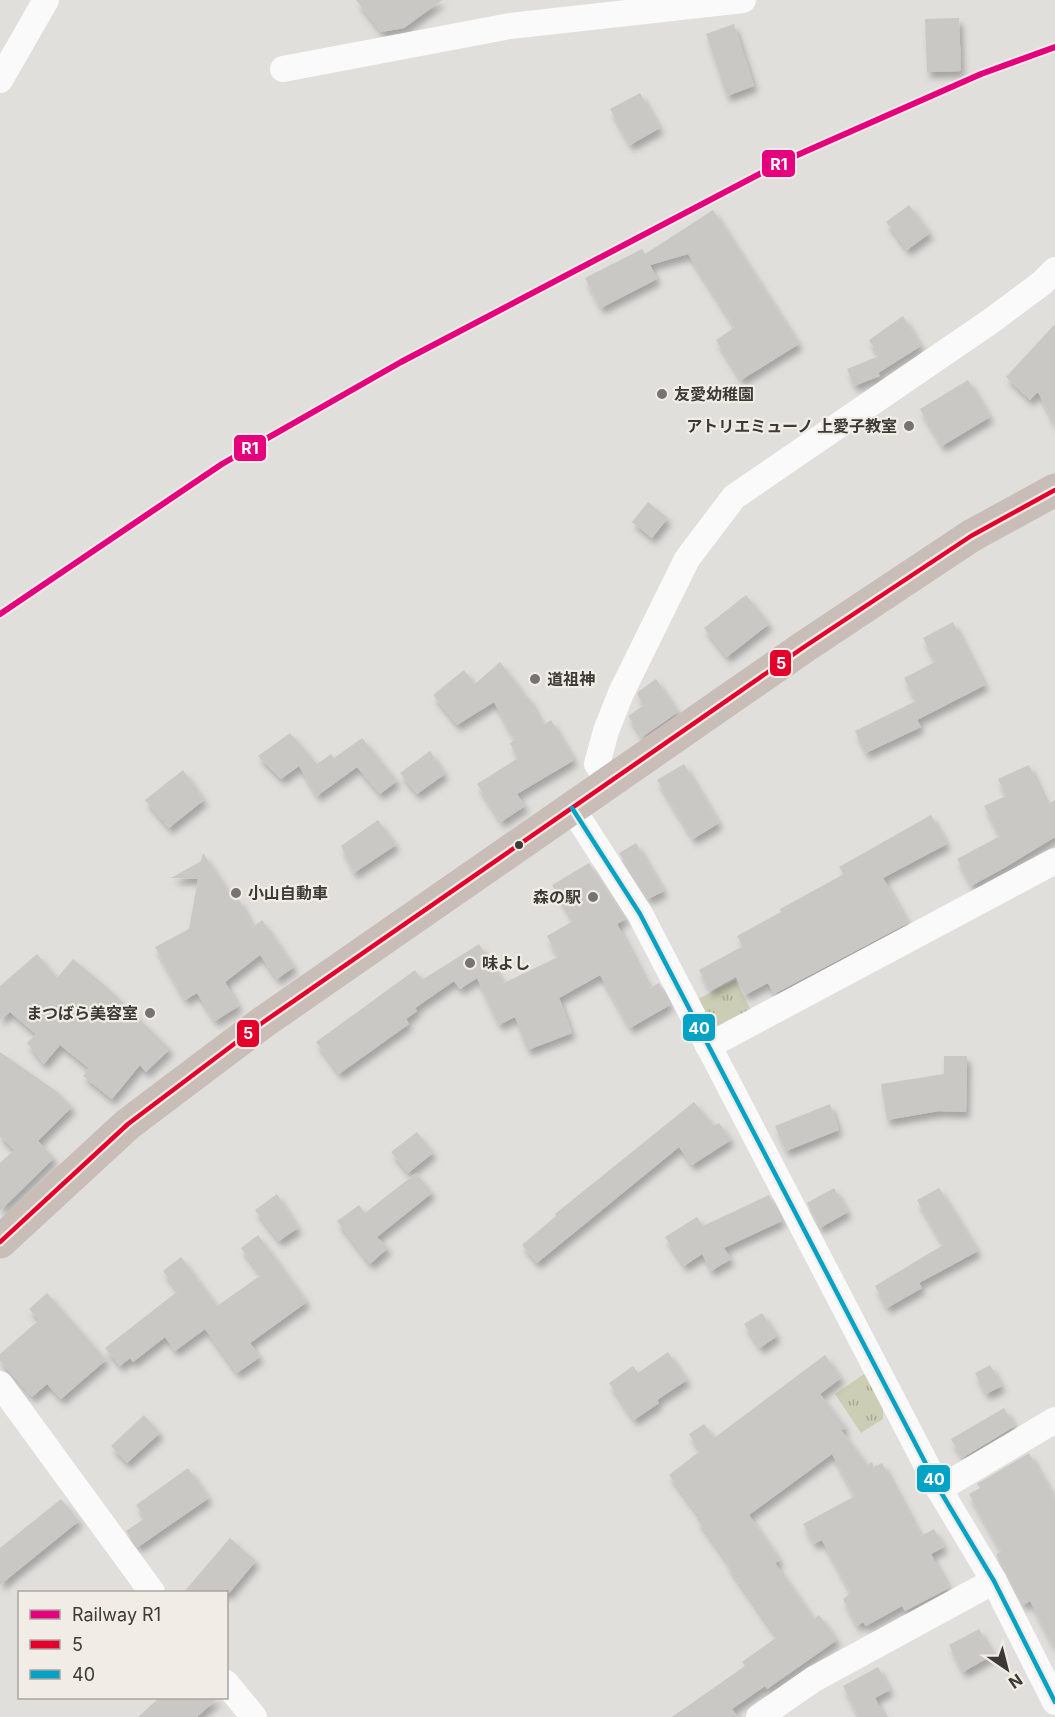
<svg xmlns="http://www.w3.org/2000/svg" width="1055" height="1717" font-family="Inter,'Noto Sans JP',sans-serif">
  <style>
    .park { fill: url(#park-tufts) }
    .building { fill: #c9c8c5; filter: url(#shadow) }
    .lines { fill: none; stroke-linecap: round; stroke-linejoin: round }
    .minor { stroke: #fafafa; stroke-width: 26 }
    .highway { stroke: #c8beb7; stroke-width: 33 }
    .bus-1-casing { stroke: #f2ece6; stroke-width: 9 }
    .bus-2-casing { stroke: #f2ece6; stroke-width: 9 }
    .bus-1 { stroke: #e4002b; stroke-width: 4.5 }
    .bus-2 { stroke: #03a3c6; stroke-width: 4.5 }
    .rail-1-casing { stroke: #f2ece6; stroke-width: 10 }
    .rail-1 { stroke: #e5007d; stroke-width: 6 }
    .poi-dot { fill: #767471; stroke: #f2ece6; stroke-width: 2 }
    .bus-dot { fill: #3c3a37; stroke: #f2ece6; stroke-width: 2 }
    .labels { text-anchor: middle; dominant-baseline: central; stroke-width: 4.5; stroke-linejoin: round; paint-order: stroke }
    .poi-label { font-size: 16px; font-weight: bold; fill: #3c3a37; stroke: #f2ece6; text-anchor: start }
    .line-badge { stroke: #f2ece6; stroke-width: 2 }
    .badge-label { font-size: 16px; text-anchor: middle; font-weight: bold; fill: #fff }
  </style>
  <defs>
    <pattern id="park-tufts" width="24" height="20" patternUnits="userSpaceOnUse" patternTransform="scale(1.5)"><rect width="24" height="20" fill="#cbceb4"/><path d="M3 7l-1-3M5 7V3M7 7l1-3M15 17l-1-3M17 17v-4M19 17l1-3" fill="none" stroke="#a6a893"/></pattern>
    <filter id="shadow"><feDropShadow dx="3.5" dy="6" stdDeviation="3" flood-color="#0004"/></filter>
  </defs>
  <rect width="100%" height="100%" fill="#e1dfdc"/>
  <g class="park">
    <path d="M735,980L754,1016L730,1028L708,1024L696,1000Z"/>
    <path d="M864,1374L883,1402V1419L861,1433L835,1394Z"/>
  </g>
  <g class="building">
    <path d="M356,0H442L404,28L381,32Z"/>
    <path d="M959,18L961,71L927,72L925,19Z"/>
    <path d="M734,24L754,86L727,96L706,34Z"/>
    <path d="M640,93L660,128L630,145L610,109Z"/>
    <path d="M909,205L930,233L907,250L886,222Z"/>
    <path d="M713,210L799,344L741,380L716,340L735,327L688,254L650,265L657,279L601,308L585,278L642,249L645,254Z"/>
    <path d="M903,316L921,346L878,373L880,376L854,386L847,369L879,356L869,340Z"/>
    <path d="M1055,324V426L1038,392L1030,400L1006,377Z"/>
    <path d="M968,380L990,417L942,446L920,409Z"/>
    <path d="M648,502L668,518L652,538L632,522Z"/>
    <path d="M746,595L769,624L727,657L704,628Z"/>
    <path d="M953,622L985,685L917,720L921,727L866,753L855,731L916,701L904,678L935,662L923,638Z"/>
    <path d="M500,662L526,697H528L543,725L551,720L574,760L517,794L525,806L501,822L477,784L518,758L510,743L515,740L494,702L457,725L433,695L464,670L475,684Z"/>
    <path d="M656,679L678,712L642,737L628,716L644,705L637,694L639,691Z"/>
    <path d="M290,733L317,764L331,754L334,758L362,738L397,781L380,794L357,767L317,796L299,766L281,779L258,756Z"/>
    <path d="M430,751L445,774L417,794L400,773Z"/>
    <path d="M684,764L719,823L693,839L657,780Z"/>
    <path d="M1029,765L1047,804L1055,800V837L1004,868L971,886L957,859L1000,836L984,806L1006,796L998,779Z"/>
    <path d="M183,770L204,800L169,828L145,800Z"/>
    <path d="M931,815L947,844L883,878L908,923L774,994L768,983L745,995L736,977L710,991L699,970L743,946L737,936L781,912L780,909L844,874L839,867Z"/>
    <path d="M378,820L396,845L354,873L341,846Z"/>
    <path d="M636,843L664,891L648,899L619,853Z"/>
    <path d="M203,853L234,901L238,898L253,927L262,920L294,967L277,979L260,955L225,982L239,1006L215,1021L197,993L185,1000L155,947L189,929L198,879L171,878L201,861Z"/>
    <path d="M589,863L626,919L617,924L650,988L659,983L670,1005L630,1028L600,975L559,998L572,1033L528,1050L515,1017L499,1025L477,978L460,989L454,981L415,1008L417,1011L406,1019L409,1024L339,1074L316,1042L415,970L422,980L479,944L504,983L558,957L547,936L573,921L552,885Z"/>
    <path d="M37,954L57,978L73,959L108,988L170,1049L146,1072L140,1065L112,1099L83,1076L89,1068L60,1045L44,1064L27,1043L36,1034L10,1012L0,1020V986Z"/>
    <path d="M0,1052L56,1091L72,1107L38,1141L54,1158L0,1211V1163L14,1150L0,1136Z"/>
    <path d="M944,1056H967L966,1112L939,1111L887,1120L881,1084L944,1074Z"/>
    <path d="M694,1102L714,1126L719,1123L731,1140L692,1165L679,1147L537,1263L522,1245L556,1216L555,1214Z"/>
    <path d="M830,1104L839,1130L786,1151L775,1126Z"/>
    <path d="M417,1132L433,1153L408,1173L391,1152Z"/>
    <path d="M416,1173L432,1193L377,1237L388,1248L370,1264L337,1221L359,1205L365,1213Z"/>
    <path d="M834,1188L848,1212L820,1228L807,1203Z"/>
    <path d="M939,1188L978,1251L919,1283L922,1288L887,1308L875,1286L943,1245L917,1200Z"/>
    <path d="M277,1194L298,1228L279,1241L255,1210Z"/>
    <path d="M769,1195L782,1221L724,1248L731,1259L711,1271L702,1254L684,1266L665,1237L697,1217L703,1226Z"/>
    <path d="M258,1235L307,1302L250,1343L260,1357L237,1373L205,1329L175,1351L165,1337L133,1362L130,1358L120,1366L105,1348L178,1291L163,1271L181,1257L217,1306L261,1275L241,1248Z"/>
    <path d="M47,1293L106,1360L61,1399L47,1384L32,1397L0,1361V1354L39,1320L29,1309Z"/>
    <path d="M762,1313L777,1336L760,1348L744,1324Z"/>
    <path d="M668,1352L687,1380L657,1400L659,1403L634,1420L609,1383L633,1366L638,1373Z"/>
    <path d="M825,1355L841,1378L820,1394L846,1428L841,1430L867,1465L872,1462L874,1467L882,1463L921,1536L934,1529L944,1547L931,1554L949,1588L905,1611L902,1606L866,1626L863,1622L857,1626L843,1599L851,1593L822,1540L814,1544L803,1524L855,1496L832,1454L749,1515L780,1560L775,1563L814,1619L819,1615L837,1640L767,1689L765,1686L732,1709L738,1717H672L745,1666L742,1662L777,1637L727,1565L729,1564L697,1519L700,1517L669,1475L700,1451L689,1434L704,1424L714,1438Z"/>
    <path d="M990,1365L1002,1386L986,1394L975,1373Z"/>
    <path d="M1004,1408L1015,1426L962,1458L951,1439Z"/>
    <path d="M144,1415L160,1433L127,1463L111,1446Z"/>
    <path d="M1029,1453L1055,1499V1649L1030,1601L1023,1605L996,1555L1001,1551L969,1494L980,1488L977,1484Z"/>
    <path d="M188,1468L209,1498L138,1547L126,1531L145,1518L136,1505Z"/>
    <path d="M61,1499L79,1521L0,1585V1548Z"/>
    <path d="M230,1538L256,1561L229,1593H183Z"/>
    <path d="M979,1629L993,1655L963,1672L949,1645Z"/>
    <path d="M878,1667L890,1690L875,1698L885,1717H859L843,1686Z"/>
    <path d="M159,1698H218L197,1717H138Z"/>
  </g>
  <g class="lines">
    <g class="minor">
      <path d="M283,69L510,26L743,0"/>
      <path d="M0,80L46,0"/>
      <path d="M608,781L597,764L606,731L621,693L687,559L734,497L991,321L1042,283L1055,270"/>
      <path d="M572,808L640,914L939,1489L994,1581L1055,1702"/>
      <path d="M708,1046L1055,861"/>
      <path d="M0,1384L152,1592"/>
      <path d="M939,1489L1055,1420"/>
      <path d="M226,1683L254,1717"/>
      <path d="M759,1717L814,1679L994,1581"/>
    </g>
    <path class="highway" d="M0,1242L128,1124L262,1023L804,647L971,536L1055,490"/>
    <defs>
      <path id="bus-1" d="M0,1242L128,1124L262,1023L804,647L971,536L1055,490"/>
      <path id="bus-2" d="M572,808L640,914L939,1489L994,1581L1055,1702"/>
    </defs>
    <use href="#bus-1" class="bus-1-casing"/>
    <use href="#bus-2" class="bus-2-casing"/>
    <use href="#bus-1" class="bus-1"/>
    <use href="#bus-2" class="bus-2"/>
    <defs>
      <path id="rail-1" d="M0,614L222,464L401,362L786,160L981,74L1055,47"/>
    </defs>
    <use href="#rail-1" class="rail-1-casing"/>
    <use href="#rail-1" class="rail-1"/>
  </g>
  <g class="poi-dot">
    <circle cx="662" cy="394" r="6"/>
    <circle cx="909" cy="426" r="6"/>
    <circle cx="535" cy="679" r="6"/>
    <circle cx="236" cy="893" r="6"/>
    <circle cx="593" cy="897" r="6"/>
    <circle cx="470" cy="963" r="6"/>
    <circle cx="150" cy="1013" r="6"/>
  </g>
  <circle class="bus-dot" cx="519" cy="845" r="5"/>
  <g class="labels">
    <g class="poi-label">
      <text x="674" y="394">友愛幼稚園</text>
      <text x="897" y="426" text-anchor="end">アトリエミューノ 上愛子教室</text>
      <text x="547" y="679">道祖神</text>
      <text x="248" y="893">小山自動車</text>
      <text x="581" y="897" text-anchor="end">森の駅</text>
      <text x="482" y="963">味よし</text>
      <text x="138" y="1013" text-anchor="end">まつばら美容室</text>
    </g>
  </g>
  <g class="line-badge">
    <rect x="761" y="149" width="35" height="29" rx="6" fill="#e5007d"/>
    <rect x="233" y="434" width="34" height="28" rx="6" fill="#e5007d"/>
    <rect x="769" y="649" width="23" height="28" rx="6" fill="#e4002b"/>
    <rect x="682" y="1013" width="34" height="29" rx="6" fill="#03a3c6"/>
    <rect x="236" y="1019" width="24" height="29" rx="6" fill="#e4002b"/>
    <rect x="916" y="1464" width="35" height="29" rx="6" fill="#03a3c6"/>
  </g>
  <g class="badge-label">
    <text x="779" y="170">R1</text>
    <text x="250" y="454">R1</text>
    <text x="781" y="669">5</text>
    <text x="699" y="1034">40</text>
    <text x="248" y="1039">5</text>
    <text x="934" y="1485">40</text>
  </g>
  <rect x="18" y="1591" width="210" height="108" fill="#f2ece6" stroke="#a9a5a0" stroke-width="1.5"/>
  <rect x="30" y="1610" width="30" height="9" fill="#e5007d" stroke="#a9a5a0" stroke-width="1.5"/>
  <text x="72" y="1621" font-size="18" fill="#3c3a37">Railway R1</text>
  <rect x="30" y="1640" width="30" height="9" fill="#e4002b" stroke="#a9a5a0" stroke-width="1.5"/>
  <text x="72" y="1651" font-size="18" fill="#3c3a37">5</text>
  <rect x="30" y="1670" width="30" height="9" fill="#03a3c6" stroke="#a9a5a0" stroke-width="1.5"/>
  <text x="72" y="1681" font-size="18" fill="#3c3a37">40</text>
  <g transform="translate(1007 1669) rotate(145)" stroke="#f2ece6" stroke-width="4.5" paint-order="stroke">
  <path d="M0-4.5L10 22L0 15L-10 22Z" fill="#3c3a37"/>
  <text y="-9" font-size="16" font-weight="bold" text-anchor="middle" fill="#3c3a37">N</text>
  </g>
</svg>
